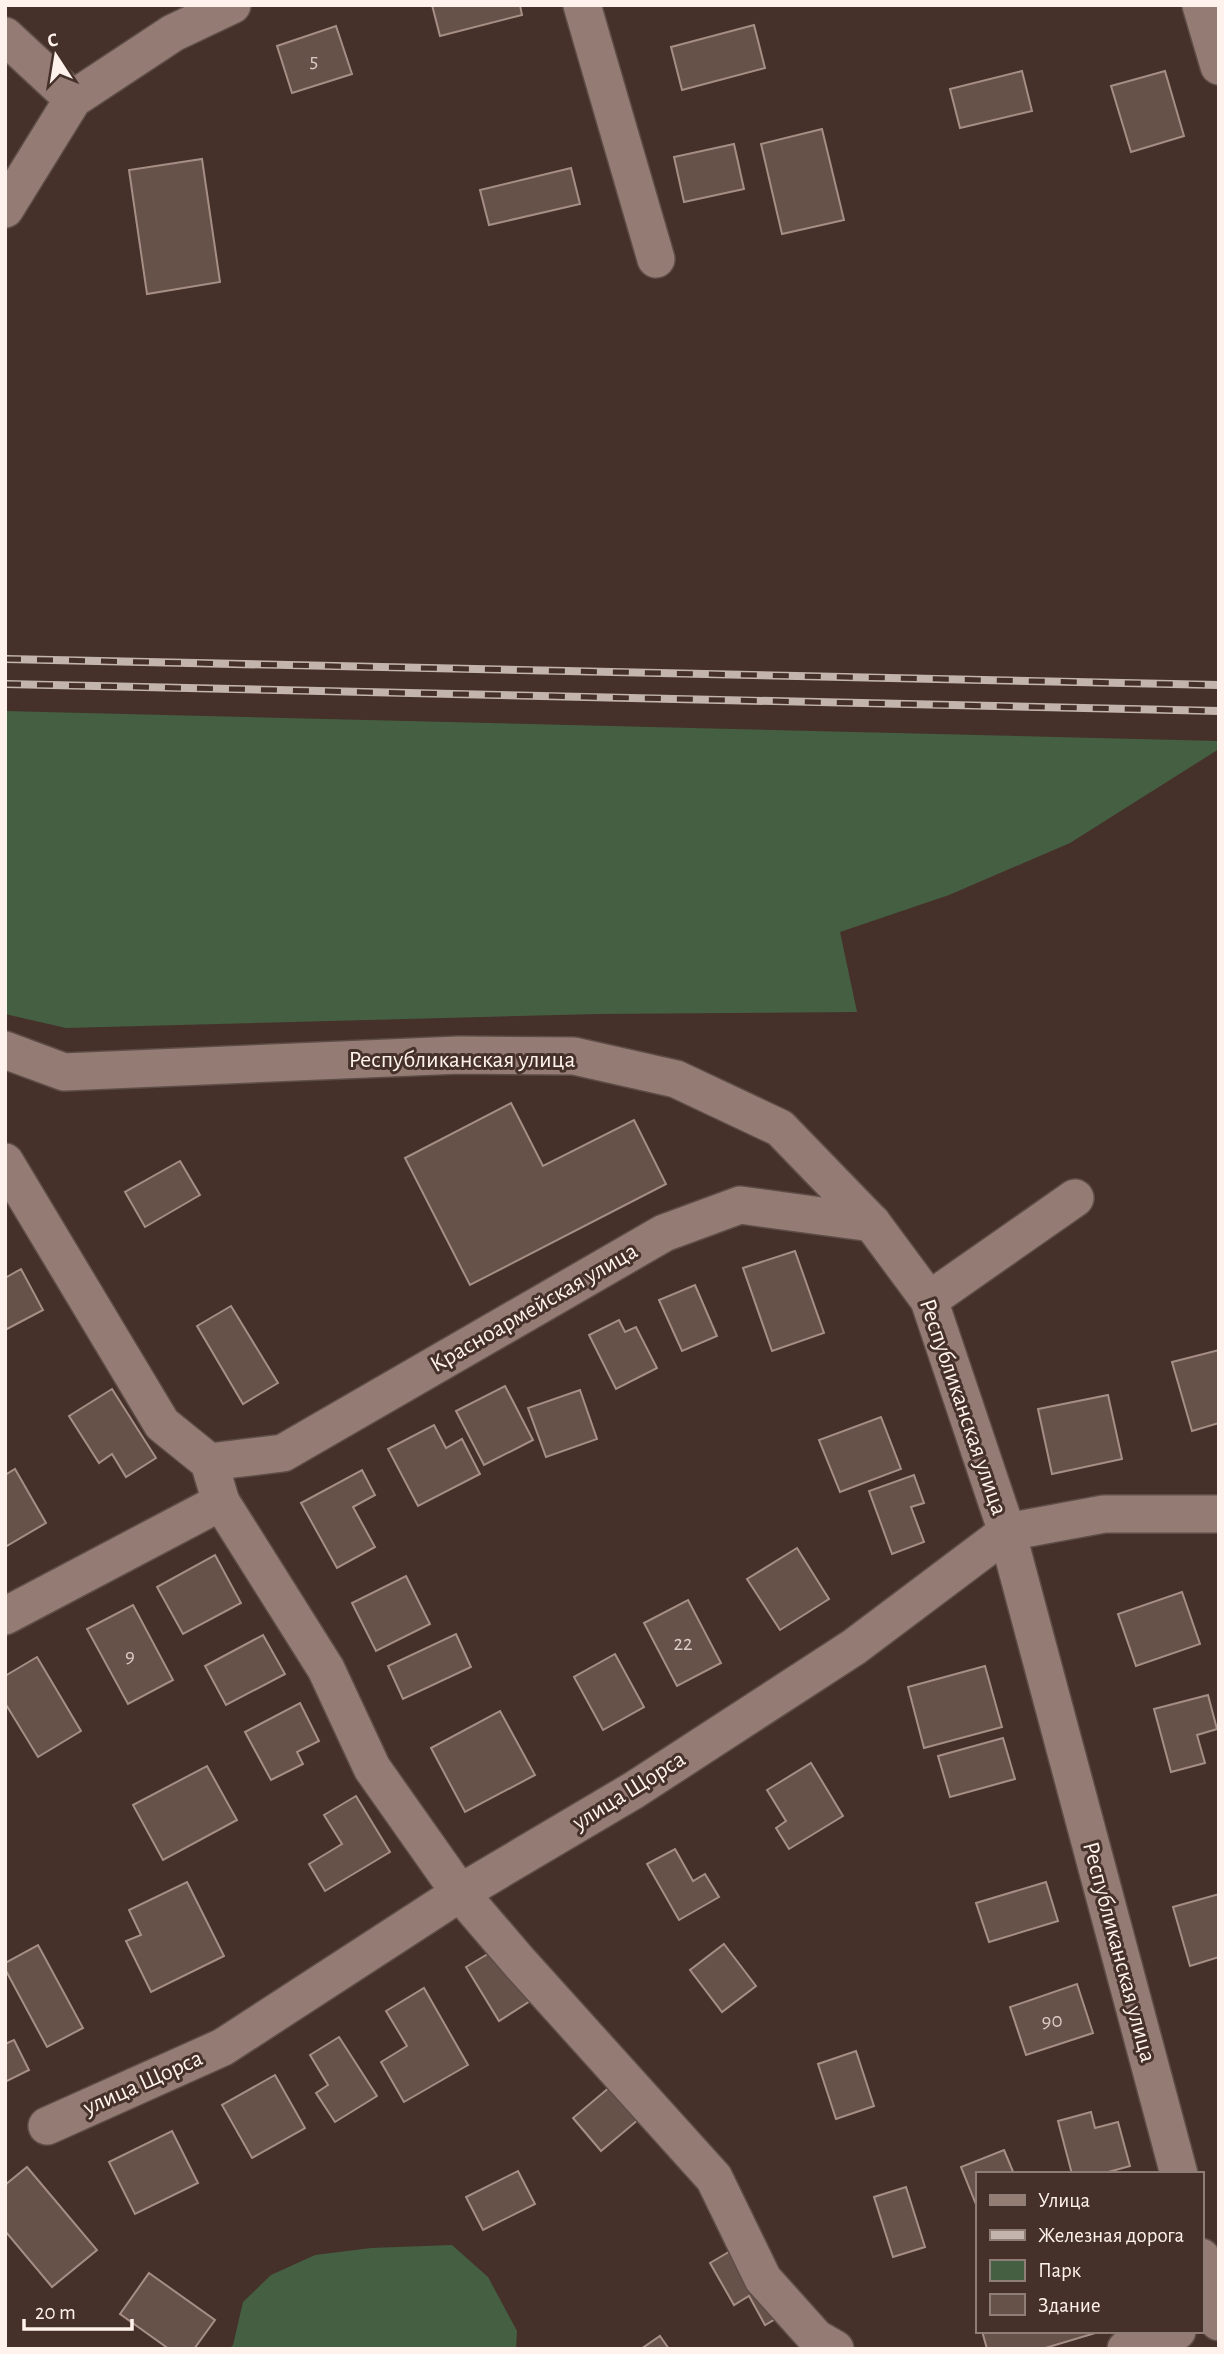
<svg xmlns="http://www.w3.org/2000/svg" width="1224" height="2354" font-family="'Alegreya Sans',sans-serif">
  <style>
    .green { fill: #455f42 }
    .building { fill: #67524a; stroke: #a68e85; stroke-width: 2 }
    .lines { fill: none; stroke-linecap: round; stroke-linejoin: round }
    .minor-casing { stroke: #5e4d47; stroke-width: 40 }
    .minor { stroke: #947c74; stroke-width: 37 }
    .rail-casing { stroke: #c3b4ae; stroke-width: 8 }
    .rail { stroke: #45312a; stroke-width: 5; stroke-dasharray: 16; stroke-linecap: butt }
    .labels { text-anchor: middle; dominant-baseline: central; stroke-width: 6; stroke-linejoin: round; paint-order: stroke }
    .number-label { font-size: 21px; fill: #d9cac4 }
    .street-label { font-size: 24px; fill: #fff2ed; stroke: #45312a }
  </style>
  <rect width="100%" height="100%" fill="#45312a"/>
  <g class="green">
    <path d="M5,711L1219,741V749L1070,843L949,895L840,932L857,1012L598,1014L66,1028L5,1014Z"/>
    <path d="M452,2245L488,2277L517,2331L516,2349H229L233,2345L243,2302L271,2275L315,2255L371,2248Z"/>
  </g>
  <g class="building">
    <path d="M432,5H520L522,15L440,36Z"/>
    <path d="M754,25L765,68L682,90L671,47Z"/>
    <path d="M336,26L352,74L292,93L277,46Z"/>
    <path d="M1022,71L1032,111L960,128L950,89Z"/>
    <path d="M1165,71L1184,136L1131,152L1111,86Z"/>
    <path d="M822,129L844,220L782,234L761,144Z"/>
    <path d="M734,144L744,189L684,202L674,157Z"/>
    <path d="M202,159L220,282L147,294L129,170Z"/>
    <path d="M571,168L580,204L489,225L480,190Z"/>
    <path d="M511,1103L543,1166L634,1120L666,1184L470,1285L405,1158Z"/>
    <path d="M180,1161L200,1195L145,1227L125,1192Z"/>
    <path d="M795,1251L824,1333L772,1351L743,1268Z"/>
    <path d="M21,1269L43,1310L5,1330V1278Z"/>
    <path d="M695,1285L717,1336L682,1351L659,1300Z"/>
    <path d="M231,1306L278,1383L243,1404L197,1326Z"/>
    <path d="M619,1320L625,1332L636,1327L657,1368L616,1389L589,1335Z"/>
    <path d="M1219,1350V1423L1192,1431L1172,1362Z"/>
    <path d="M505,1386L533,1440L484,1465L456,1411Z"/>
    <path d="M112,1389L156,1458L126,1477L112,1454L99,1463L69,1416Z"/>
    <path d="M580,1390L597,1439L546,1457L528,1408Z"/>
    <path d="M1108,1395L1122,1459L1052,1474L1038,1409Z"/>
    <path d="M881,1417L901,1469L840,1492L819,1440Z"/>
    <path d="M434,1425L446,1448L462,1439L480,1474L418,1506L388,1449Z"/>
    <path d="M15,1469L46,1523L5,1547V1475Z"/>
    <path d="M362,1470L375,1495L353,1507L375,1547L337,1568L301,1503Z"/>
    <path d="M914,1475L924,1503L911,1507L924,1542L892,1554L869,1491Z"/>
    <path d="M797,1548L829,1599L780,1630L747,1579Z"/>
    <path d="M215,1555L241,1603L183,1634L157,1587Z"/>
    <path d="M406,1576L430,1624L376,1651L352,1603Z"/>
    <path d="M1182,1592L1200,1644L1136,1666L1118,1614Z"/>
    <path d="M688,1600L721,1663L677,1686L644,1623Z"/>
    <path d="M133,1605L173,1680L128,1704L87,1629Z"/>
    <path d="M456,1634L471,1667L403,1699L388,1666Z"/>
    <path d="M263,1635L285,1674L226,1705L205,1666Z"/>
    <path d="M615,1654L644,1707L603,1730L574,1677Z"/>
    <path d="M37,1657L81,1731L38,1757L5,1703V1676Z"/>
    <path d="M985,1666L1002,1727L924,1748L908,1687Z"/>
    <path d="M1208,1695L1217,1729L1197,1735L1205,1763L1171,1772L1154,1709Z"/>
    <path d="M300,1703L319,1741L297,1752L303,1764L271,1780L245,1732Z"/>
    <path d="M500,1711L535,1775L465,1812L431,1748Z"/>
    <path d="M1003,1738L1015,1779L950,1797L938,1756Z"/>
    <path d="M811,1763L843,1816L789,1849L776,1828L786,1821L767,1790Z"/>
    <path d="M207,1766L237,1820L163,1860L133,1805Z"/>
    <path d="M356,1796L390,1852L325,1891L309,1864L342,1844L324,1815Z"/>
    <path d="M675,1849L693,1881L705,1874L719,1897L679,1920L647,1864Z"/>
    <path d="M187,1882L224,1956L151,1992L126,1941L141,1935L129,1910Z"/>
    <path d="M1046,1882L1058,1921L989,1942L976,1903Z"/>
    <path d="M1219,1894V1957L1190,1966L1173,1907Z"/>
    <path d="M506,1943L538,1996L499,2021L466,1967Z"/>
    <path d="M724,1944L756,1986L722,2012L690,1970Z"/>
    <path d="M38,1945L83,2028L47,2047L5,1969V1963Z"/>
    <path d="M1077,1984L1093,2033L1026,2055L1010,2007Z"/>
    <path d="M424,1988L468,2065L404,2102L381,2062L407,2046L386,2011Z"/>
    <path d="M339,2037L377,2096L335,2122L316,2093L328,2085L310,2055Z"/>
    <path d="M14,2040L29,2070L5,2082V2044Z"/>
    <path d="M856,2051L874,2106L836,2119L818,2064Z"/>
    <path d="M275,2075L305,2128L252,2158L222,2105Z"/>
    <path d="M623,2076L651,2109L601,2151L573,2118Z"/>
    <path d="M1091,2112L1095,2128L1118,2122L1130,2166L1101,2174H1072L1058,2121Z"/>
    <path d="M172,2131L198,2183L135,2214L109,2162Z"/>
    <path d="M1004,2150L1014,2174H977V2207L961,2167Z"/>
    <path d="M27,2167L97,2250L52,2287L5,2231V2185Z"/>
    <path d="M518,2171L535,2204L483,2230L466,2197Z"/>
    <path d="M906,2187L925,2247L893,2257L874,2197Z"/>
    <path d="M756,2236L796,2307L765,2325L749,2296L734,2305L710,2263Z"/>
    <path d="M149,2273L215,2320L194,2349H169L120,2314Z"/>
    <path d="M982,2331H1102L1042,2349H987Z"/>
    <path d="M660,2336L669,2349H641Z"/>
  </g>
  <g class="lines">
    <defs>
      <g id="minor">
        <path d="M582,5L656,259"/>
        <path d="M1201,5L1219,66"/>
        <path d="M5,36L73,99"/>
        <path d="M5,209L73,99L173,33L232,5"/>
        <path d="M5,1050L64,1072L459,1055L574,1056L676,1079L780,1128L872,1223L929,1300L1007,1532L1179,2174"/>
        <path d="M5,1162L162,1424L209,1462L221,1502L326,1669L372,1768L460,1893L520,1963L714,2178L763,2279L816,2338L835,2349"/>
        <path d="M929,1300L1075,1198"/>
        <path d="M209,1462L283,1453L664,1233L740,1205L872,1223"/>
        <path d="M5,1616L221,1502"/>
        <path d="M47,2126L223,2047L460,1893L634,1790L854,1647L1007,1532L1104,1514H1219"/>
        <path d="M1201,2257L1219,2322"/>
        <path d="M1126,2349L1177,2331"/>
      </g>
    </defs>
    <use href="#minor" class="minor-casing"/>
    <use href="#minor" class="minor"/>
    <defs>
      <g id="rail">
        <path d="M5,659L1219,685"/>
        <path d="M5,684L1219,711"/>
      </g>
    </defs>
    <use href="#rail" class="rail-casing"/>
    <use href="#rail" class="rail"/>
  </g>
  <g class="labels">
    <g class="number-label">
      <text x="314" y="60">5</text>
      <text x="683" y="1643">22</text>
      <text x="130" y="1655">9</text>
      <text x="1052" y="2020">90</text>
    </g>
    <g class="street-label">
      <text x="462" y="1060">Республиканская улица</text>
      <text transform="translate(534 1308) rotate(-30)">Красноармейская улица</text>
      <text transform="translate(963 1407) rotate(71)">Республиканская улица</text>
      <text transform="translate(629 1791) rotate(-32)">улица Щорса</text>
      <text transform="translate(1119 1952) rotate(75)">Республиканская улица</text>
      <text transform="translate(143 2083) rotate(-24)">улица Щорса</text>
    </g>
  </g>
  <rect width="1224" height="2354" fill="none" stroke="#fff2ed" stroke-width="14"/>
  <rect x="976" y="2172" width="228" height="161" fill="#45312a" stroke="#8f7e78" stroke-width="2"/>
  <rect x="990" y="2195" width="35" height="10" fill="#947c74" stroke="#8f7e78" stroke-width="2"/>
  <text x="1038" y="2207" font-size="21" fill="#fff2ed">Улица</text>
  <rect x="990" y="2230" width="35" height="10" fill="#c3b4ae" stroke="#8f7e78" stroke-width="2"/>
  <text x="1038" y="2242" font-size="21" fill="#fff2ed">Железная дорога</text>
  <rect x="990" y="2260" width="35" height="21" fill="#455f42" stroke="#8f7e78" stroke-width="2"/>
  <text x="1038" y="2277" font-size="21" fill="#fff2ed">Парк</text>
  <rect x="990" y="2294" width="35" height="21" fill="#67524a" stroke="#8f7e78" stroke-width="2"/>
  <text x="1038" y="2312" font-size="21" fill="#fff2ed">Здание</text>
  <g transform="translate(56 56) rotate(348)" stroke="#45312a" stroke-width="5" paint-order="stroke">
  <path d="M0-5L12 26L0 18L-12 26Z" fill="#fff2ed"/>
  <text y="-10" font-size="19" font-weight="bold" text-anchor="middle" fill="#fff2ed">С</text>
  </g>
  <path d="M24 2319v10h108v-10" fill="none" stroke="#fff2ed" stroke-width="3.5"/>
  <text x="35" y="2319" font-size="21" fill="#fff2ed" stroke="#45312a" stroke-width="5" paint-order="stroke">20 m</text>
</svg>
